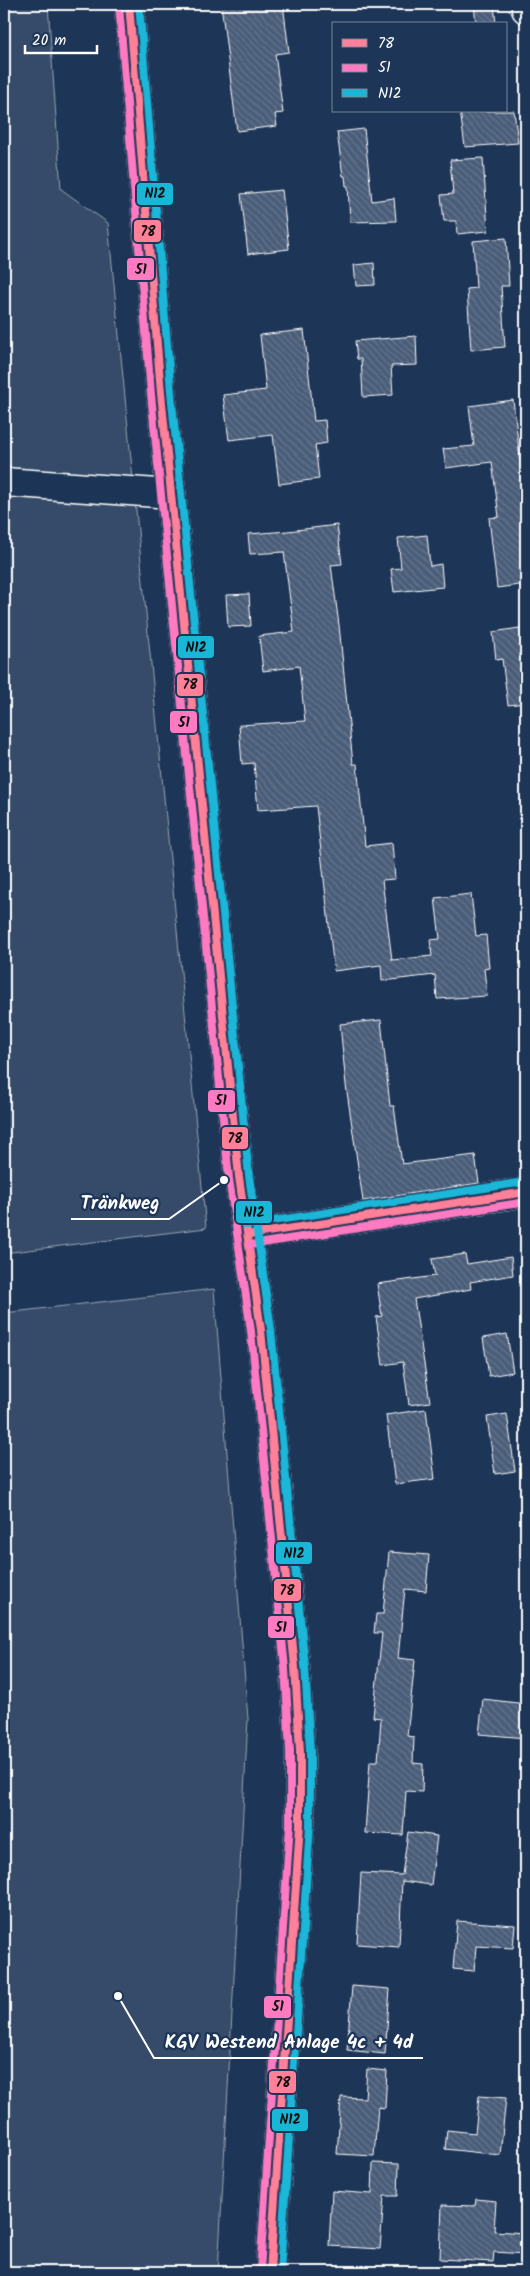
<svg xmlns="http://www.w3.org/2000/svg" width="530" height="2276" font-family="Kalam,sans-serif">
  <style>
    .green { fill: #364b69; stroke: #9aa5b4 }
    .building { fill: url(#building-back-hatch); stroke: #fff }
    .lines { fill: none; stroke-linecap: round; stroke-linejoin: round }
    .minor-casing { stroke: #fff; stroke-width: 31 }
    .tertiary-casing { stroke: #fff; stroke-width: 31 }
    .minor { stroke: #1d3557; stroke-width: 28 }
    .tertiary { stroke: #1d3557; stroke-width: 28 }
    .bus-1-casing { stroke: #1d3557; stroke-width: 11 }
    .bus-2-casing { stroke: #1d3557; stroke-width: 11 }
    .bus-3-casing { stroke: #1d3557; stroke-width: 11 }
    .bus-1 { stroke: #ff8098; stroke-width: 8 }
    .bus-2 { stroke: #fe7ac1; stroke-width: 8 }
    .bus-3 { stroke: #1ab6d8; stroke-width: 8 }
    .leader { fill: none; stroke: #fff; stroke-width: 2 }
    .callout-dot { fill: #fff; stroke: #1d3557; stroke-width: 2 }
    .callout-label { font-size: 19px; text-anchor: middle; font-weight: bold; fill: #fff; stroke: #1d3557; stroke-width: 4.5; stroke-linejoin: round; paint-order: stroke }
    .line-badge { stroke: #1d3557; stroke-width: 2 }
    .pale-badge-label { font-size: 14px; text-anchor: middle; font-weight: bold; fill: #111 }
  </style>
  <defs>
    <pattern id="building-back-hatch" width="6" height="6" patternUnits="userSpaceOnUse" patternTransform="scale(1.25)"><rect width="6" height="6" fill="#4a5d79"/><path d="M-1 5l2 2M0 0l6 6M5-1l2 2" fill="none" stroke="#65758d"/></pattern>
  </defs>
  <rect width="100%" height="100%" fill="#1d3557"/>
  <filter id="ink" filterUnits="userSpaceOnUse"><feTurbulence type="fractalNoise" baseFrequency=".02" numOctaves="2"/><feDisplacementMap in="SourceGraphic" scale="10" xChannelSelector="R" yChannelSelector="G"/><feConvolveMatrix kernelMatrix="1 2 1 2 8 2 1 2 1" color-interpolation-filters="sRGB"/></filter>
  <g filter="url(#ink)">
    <g class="green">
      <path d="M4,4H48L61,189L108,223L206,1228L4,1253Z"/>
      <path d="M214,1289L248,1719L218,2272H4V1313Z"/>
    </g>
    <g class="building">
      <path d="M221,4H283L289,52L275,54L283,113L275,114L277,126L237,131Z"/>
      <path d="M474,4H494L496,24H476Z"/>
      <path d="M460,111H514L518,143L465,147Z"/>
      <path d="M364,129L372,201L394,198L396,221L350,222L348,186H346L345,176H343L337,132Z"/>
      <path d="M483,158L488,231L457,234L456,221H444L441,195L453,194L450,160Z"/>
      <path d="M282,190L289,249L248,254L241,194Z"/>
      <path d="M506,238L509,286H501L505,347L471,350L467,289L476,288L473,241Z"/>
      <path d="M374,263L375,285L356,286L354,265Z"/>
      <path d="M304,330L314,421L325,420L327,443L315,445L319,479L279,484L273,435L229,440L223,395L266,390L260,335Z"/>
      <path d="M416,336L417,365L391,366L393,395L363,397L361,359H357L355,341Z"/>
      <path d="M513,400L523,483H520L526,538V584L497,588L489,518L499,517L492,462L446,468L443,449L474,446L469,406Z"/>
      <path d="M337,525L342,564L331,565L339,625L353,764H357L365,846L392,843L395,879L382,880L392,960L432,956L430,940L440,939L435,898L471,894L476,936L486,935L489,968L484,969L487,996L437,999L435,975L382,981L381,965L334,971L316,806L258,810L254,763L242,764L239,725L305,721L299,666L263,671L259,636L294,632L284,552L250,554L248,534L288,531Z"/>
      <path d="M427,535L430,566L441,564L443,587L394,592L391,569L401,568L398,538Z"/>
      <path d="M249,594L251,626L228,627L226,595Z"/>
      <path d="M526,627V703L508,705L502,659L496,660L493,632Z"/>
      <path d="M381,1020L390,1106H394L402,1164L475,1155L479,1183L363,1201L346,1085L340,1024Z"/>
      <path d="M465,1254L467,1264L511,1257L513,1275L470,1282L471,1289L414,1299L430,1402L409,1405L403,1362L383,1365L376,1317L382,1316L377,1284L435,1276L432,1259Z"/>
      <path d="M507,1334L513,1372L489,1376L483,1338Z"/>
      <path d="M426,1409L435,1479L395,1484L386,1415Z"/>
      <path d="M507,1414L515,1471L495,1474L487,1417Z"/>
      <path d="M389,1552L429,1555L426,1591L405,1589L403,1608L398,1658L415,1660L407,1736L414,1737L413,1763L423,1764L422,1792L406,1791L403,1835L365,1833L370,1761H378L381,1718L373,1717L382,1633H374L376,1614H383Z"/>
      <path d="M483,1699L526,1704V1738L479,1734Z"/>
      <path d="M408,1832L437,1836L431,1885L402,1881L399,1947L357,1944L361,1873L402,1875Z"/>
      <path d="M457,1921L515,1925L513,1948L476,1946L474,1971L453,1969Z"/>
      <path d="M352,1986L390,1989L385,2054L347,2050Z"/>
      <path d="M367,2069L387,2071L385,2108L378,2107L374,2156L337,2154L341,2097L365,2098Z"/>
      <path d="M479,2096L506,2098L500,2155L445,2149L447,2130L475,2133Z"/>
      <path d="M373,2163L399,2164L398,2196H384L380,2249L329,2246L332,2191L372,2194Z"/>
      <path d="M476,2199L496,2201L494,2231L526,2233V2254L494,2252L493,2262L440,2259L442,2205L475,2206Z"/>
    </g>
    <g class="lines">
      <defs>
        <g id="minor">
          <path d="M526,4V9"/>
          <path d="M4,482L171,494"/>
          <path d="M248,1235L526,1192"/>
        </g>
        <path id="tertiary" d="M129,4L161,393L239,1177L261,1330L295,1667L300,1751V1824L270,2272"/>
      </defs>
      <use href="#minor" class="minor-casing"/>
      <use href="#tertiary" class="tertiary-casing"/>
      <use href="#minor" class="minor"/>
      <use href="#tertiary" class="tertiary"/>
      <defs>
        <g id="bus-1">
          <path d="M129,4L161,393L239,1177L261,1330L295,1667L300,1751V1824L270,2272"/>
          <path d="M248,1235L526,1192"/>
        </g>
        <g id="bus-2">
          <path d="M119,5L151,394L229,1178L251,1331L285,1668L290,1751V1824L260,2271"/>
          <path d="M250,1245L526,1202"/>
        </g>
        <g id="bus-3">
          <path d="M139,4L171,392L249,1176L271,1329L305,1666L310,1750V1825L280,2272"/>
          <path d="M246,1225L524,1182"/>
        </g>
      </defs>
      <use href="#bus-1" class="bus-1-casing"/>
      <use href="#bus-2" class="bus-2-casing"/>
      <use href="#bus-3" class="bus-3-casing"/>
      <use href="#bus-1" class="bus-1"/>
      <use href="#bus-2" class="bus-2"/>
      <use href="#bus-3" class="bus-3"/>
    </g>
  </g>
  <path class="leader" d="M224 1180L169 1219H71M118 1996L154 2058H423"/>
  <g class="callout-dot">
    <circle cx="224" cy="1180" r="5"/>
    <circle cx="118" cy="1996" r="5"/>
  </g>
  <g class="callout-label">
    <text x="120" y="1209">Tränkweg</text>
    <text x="289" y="2048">KGV Westend Anlage 4c + 4d</text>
  </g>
  <g class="line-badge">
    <rect x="136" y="182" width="38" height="24" rx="5" fill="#1ab6d8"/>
    <rect x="133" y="219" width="29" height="24" rx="5" fill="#ff8098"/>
    <rect x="126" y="257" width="29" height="24" rx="5" fill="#fe7ac1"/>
    <rect x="177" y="635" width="38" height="24" rx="5" fill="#1ab6d8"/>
    <rect x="176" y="673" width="28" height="24" rx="5" fill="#ff8098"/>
    <rect x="169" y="710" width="29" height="24" rx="5" fill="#fe7ac1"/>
    <rect x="207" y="1089" width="29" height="24" rx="5" fill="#fe7ac1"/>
    <rect x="221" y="1126" width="28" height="24" rx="5" fill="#ff8098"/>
    <rect x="235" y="1200" width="38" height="24" rx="5" fill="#1ab6d8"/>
    <rect x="275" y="1541" width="38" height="24" rx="5" fill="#1ab6d8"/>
    <rect x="273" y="1578" width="29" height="24" rx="5" fill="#ff8098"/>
    <rect x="267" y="1615" width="28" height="24" rx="5" fill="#fe7ac1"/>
    <rect x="263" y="1995" width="29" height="24" rx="5" fill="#fe7ac1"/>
    <rect x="268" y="2070" width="29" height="24" rx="5" fill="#ff8098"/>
    <rect x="271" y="2108" width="38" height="24" rx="5" fill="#1ab6d8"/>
  </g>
  <g class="pale-badge-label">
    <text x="155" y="198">N12</text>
    <text x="148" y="236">78</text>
    <text x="141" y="274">51</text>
    <text x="196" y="652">N12</text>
    <text x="190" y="689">78</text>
    <text x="184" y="727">51</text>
    <text x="221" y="1105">51</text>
    <text x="235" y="1143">78</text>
    <text x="254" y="1217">N12</text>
    <text x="294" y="1558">N12</text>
    <text x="287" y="1595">78</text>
    <text x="281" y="1632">51</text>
    <text x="278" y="2011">51</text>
    <text x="283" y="2087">78</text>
    <text x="290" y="2124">N12</text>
  </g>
  <rect width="530" height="2276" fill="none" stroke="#1d3557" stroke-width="20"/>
  <rect x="10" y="10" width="510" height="2256" fill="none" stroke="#fff" stroke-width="2" filter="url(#ink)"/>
  <rect x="332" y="22" width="175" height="90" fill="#1d3557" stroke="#77869a"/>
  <rect x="342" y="39" width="25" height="8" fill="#ff8098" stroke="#77869a"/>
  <text x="378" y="48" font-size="15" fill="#ffffff">78</text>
  <rect x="342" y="64" width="25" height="8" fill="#fe7ac1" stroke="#77869a"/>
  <text x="378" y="72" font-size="15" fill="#ffffff">51</text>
  <rect x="342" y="89" width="25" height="8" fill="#1ab6d8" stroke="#77869a"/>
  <text x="378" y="98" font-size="15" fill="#ffffff">N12</text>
  <path d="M25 45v8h72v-8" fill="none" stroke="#ffffff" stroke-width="2.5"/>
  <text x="32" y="45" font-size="15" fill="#ffffff" stroke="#1d3557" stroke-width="4" paint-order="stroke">20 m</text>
</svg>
